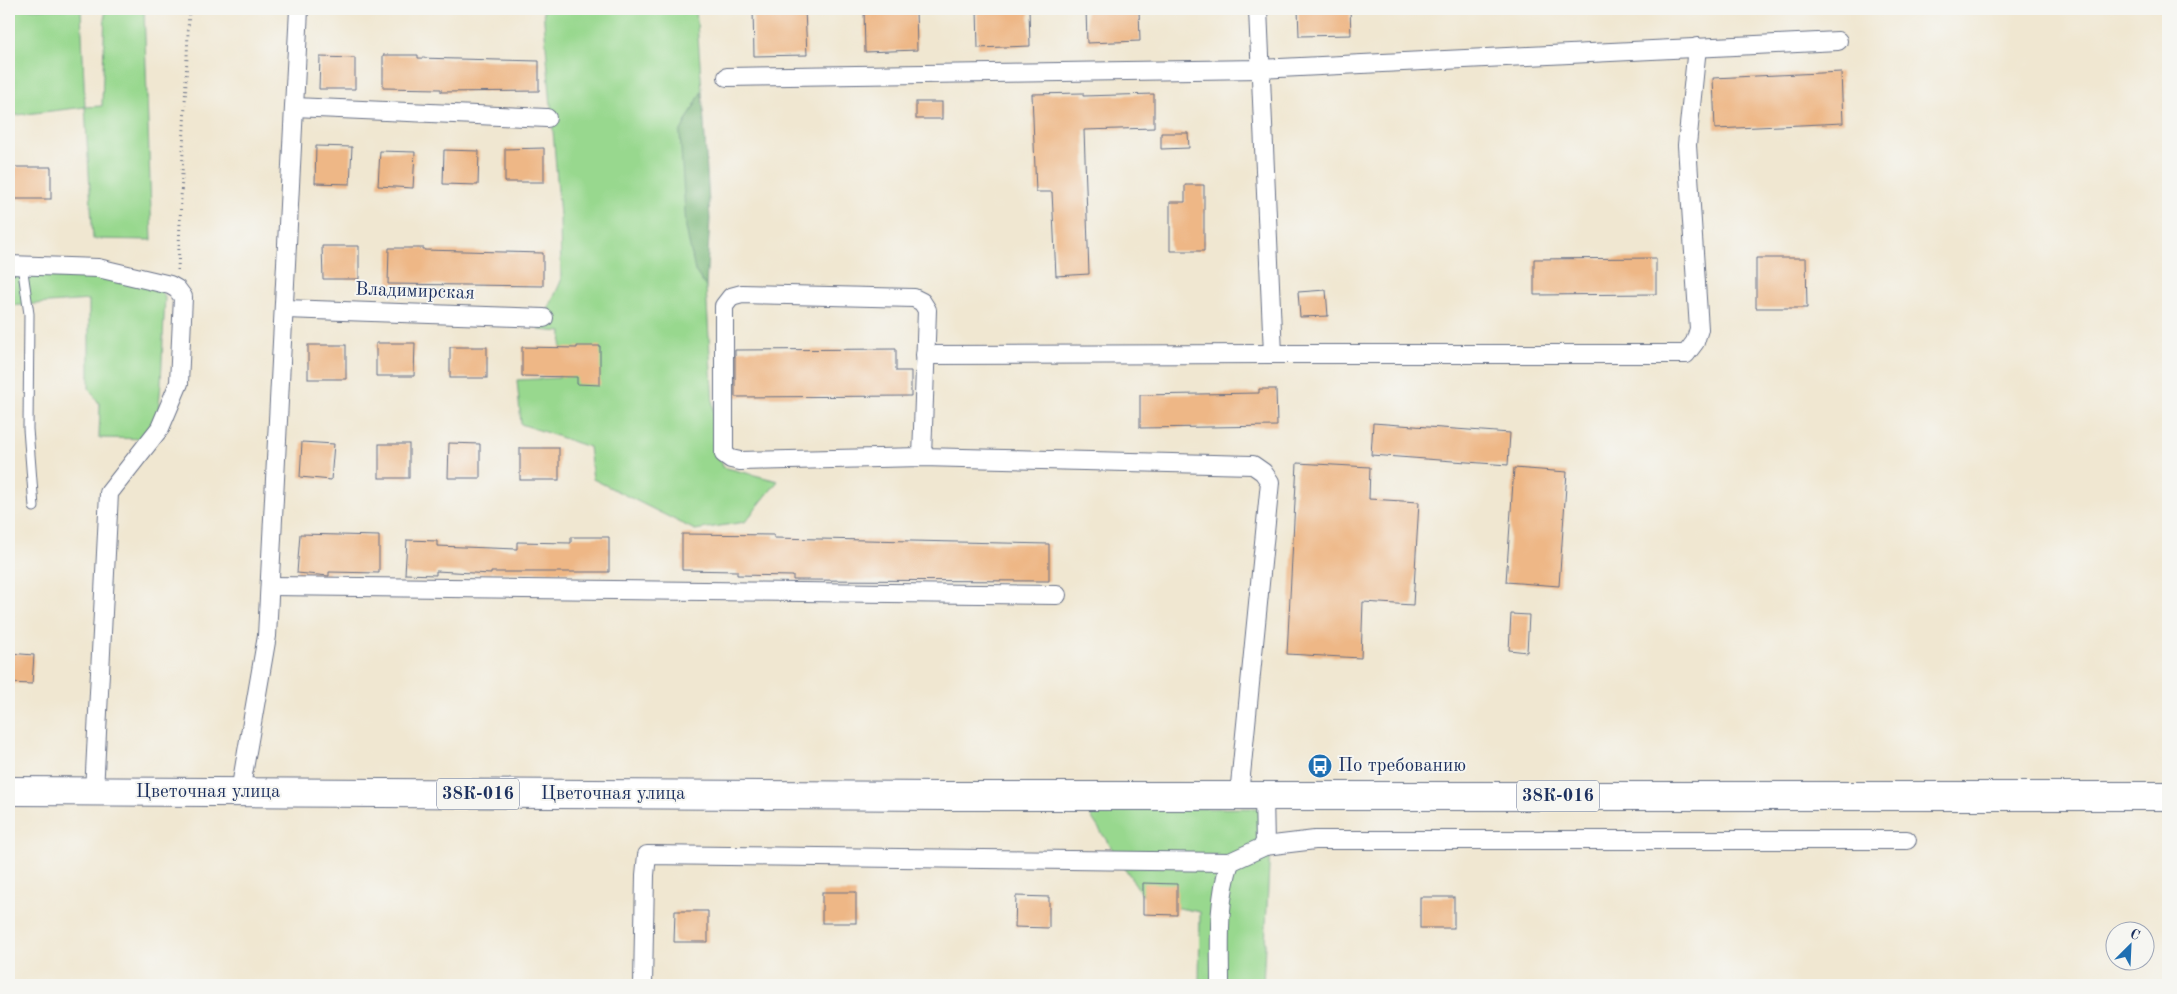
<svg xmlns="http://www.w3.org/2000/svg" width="2177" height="994" font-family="'Old Standard TT',serif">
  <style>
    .green { fill: #98d88e; stroke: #5a8476 }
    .forest { fill: #7ab879; stroke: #4a746c }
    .building { fill: #eeb786 }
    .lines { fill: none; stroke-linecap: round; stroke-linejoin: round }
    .lane-casing { stroke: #666f86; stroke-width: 11 }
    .street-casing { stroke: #666f86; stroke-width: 20 }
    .primary-casing { stroke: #666f86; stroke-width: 30 }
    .path { stroke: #666f86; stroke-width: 3; stroke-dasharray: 1 4; stroke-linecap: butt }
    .lane { stroke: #fff; stroke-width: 9 }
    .street { stroke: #fff; stroke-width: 18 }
    .primary { stroke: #fff; stroke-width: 28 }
    .labels { text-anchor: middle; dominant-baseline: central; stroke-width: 4; stroke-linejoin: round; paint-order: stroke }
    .shield { fill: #f6f6f2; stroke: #5d6b8a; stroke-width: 1 }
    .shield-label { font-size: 18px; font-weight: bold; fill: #1b2f5e }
    .street-label { font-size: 19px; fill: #1b2f5e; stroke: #f6f6f2 }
    .poi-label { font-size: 19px; fill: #1b2f5e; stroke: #f6f6f2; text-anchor: start }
  </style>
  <rect width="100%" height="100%" fill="#f6f6f2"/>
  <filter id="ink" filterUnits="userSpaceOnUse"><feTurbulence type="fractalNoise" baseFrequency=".02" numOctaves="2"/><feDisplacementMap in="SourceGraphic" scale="10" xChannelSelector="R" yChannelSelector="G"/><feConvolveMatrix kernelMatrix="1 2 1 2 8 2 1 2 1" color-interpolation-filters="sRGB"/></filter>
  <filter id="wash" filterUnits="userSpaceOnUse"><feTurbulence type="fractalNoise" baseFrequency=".0096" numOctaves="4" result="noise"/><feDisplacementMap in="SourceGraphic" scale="20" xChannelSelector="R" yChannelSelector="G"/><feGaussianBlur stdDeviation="1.12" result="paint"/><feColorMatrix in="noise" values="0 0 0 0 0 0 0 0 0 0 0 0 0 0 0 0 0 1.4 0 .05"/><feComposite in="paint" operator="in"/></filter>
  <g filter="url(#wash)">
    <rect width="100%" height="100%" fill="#f0e7d1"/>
    <g class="green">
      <path d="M9,9H81L85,107L102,106L105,9H144L152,240L93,239L85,107L9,116Z"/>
      <path d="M543,9H696L702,91L680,133L695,271L706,287L715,439L723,467L778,481L745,522L695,530L593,479L589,447L521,424L517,380L559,378L562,332L539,330L561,281L560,216Z"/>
      <path d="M9,272L150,279L165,296L161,383L156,439L99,438L100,405L89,388V300L9,306Z"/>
      <path d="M1272,808L1263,985H1199L1200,912L1147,902L1086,809Z"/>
    </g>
    <path class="forest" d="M702,91L710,219L706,287L695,271L686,228L680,133Z"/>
    <g id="blocks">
      <g class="building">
        <path d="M753,9H805L807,55L754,56Z"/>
        <path d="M864,9H916L917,50L865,52Z"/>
        <path d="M977,9H1029L1030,46L978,48Z"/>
        <path d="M1086,9H1139L1140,41L1087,43Z"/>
        <path d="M1298,9H1350L1351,35L1299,36Z"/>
        <path d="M383,55H418V58L539,61V91L441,92V89L383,88Z"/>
        <path d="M320,57L355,58V89H319Z"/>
        <path d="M1841,72L1843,123L1715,129L1713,78Z"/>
        <path d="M1083,93V96L1154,94V128L1084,130L1089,274L1056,276L1052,192H1036L1032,94Z"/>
        <rect x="916" y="102" width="26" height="17"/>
        <path d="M1161,133H1188L1189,148L1161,149Z"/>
        <path d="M316,146L352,147L350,184L315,183Z"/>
        <path d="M544,148V182H505V149Z"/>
        <path d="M444,150L479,151L478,185L443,184Z"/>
        <path d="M380,151L415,152L413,188L378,186Z"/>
        <rect x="12" y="167" width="39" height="32"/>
        <path d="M1185,185H1204V251H1170V202H1185Z"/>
        <path d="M322,246H359V279H323Z"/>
        <path d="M389,248H424V250L543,253V286L388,284Z"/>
        <path d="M1656,258V294L1534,295V259Z"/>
        <path d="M1756,258H1806L1807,308H1756Z"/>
        <path d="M1326,290L1328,316L1300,317L1298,292Z"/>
        <path d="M376,343H415L414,376H376Z"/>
        <rect x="308" y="345" width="38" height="34"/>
        <path d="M577,346H600V385L577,384V377L522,376V347L577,348Z"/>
        <rect x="450" y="347" width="37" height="31"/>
        <path d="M896,349V371H911V396L735,397V350Z"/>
        <path d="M1259,389H1276L1277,426L1140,428V395L1259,393Z"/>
        <path d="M1373,423L1510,433L1508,465L1371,455Z"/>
        <path d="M302,442L334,444L331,480L300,477Z"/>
        <path d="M449,443L480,444V478H448Z"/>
        <rect x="379" y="444" width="30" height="34"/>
        <rect x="520" y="448" width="39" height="32"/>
        <path d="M1297,463L1370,467L1369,499L1419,502L1413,605L1363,602L1361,658L1287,654Z"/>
        <path d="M1514,468L1567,472L1559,586L1506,582Z"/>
        <path d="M300,534L379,536V573L329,572V576L297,573Z"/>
        <path d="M682,534L774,535V538L1049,544V581L793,580V576L737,575V571L682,570Z"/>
        <path d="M571,537H609V572H491V574L436,571V575L405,574L407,540L437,541V546L517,549V542L571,543Z"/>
        <path d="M1511,614L1529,615L1527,652L1509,650Z"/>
        <path d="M9,653L34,655L32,684L9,683Z"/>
        <path d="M1143,883L1177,884V915L1143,914Z"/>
        <rect x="822" y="892" width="34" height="31"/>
        <path d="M1016,896L1049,897V928L1015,927Z"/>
        <rect x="1420" y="897" width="34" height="31"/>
        <path d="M675,911H708V942H674Z"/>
      </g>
    </g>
  </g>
  <g filter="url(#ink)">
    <use href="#blocks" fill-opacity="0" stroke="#666f86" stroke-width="1"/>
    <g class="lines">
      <defs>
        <path id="lane" d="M22,265L29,314L28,429L34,507"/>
        <g id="street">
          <path d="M1258,9L1273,354H1686L1695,342L1699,329L1687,145L1697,47"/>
          <path d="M727,77L1260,69L1838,41"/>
          <path d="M294,107L547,118"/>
          <path d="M9,265L98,268L170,285L177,289L183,297L179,383L160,428L109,493L94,792"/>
          <path d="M285,309L544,318"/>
          <path d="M925,355L1273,354"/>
          <path d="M922,457L927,310L922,302L914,298L742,294L731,297L724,306V454L731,459L740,461L922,457L1253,465L1263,472L1270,482L1239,795"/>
          <path d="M270,586L1057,595"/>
          <path d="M240,792L267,636L299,9"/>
          <path d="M1264,795L1265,846"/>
          <path d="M643,985L645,875L647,855L1230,862L1265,846L1315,840H1907"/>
          <path d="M1220,985C1220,943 1217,903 1230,862"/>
        </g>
        <path id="primary" d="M9,791L948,796H2168"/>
      </defs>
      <use href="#lane" class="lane-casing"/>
      <use href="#street" class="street-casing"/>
      <use href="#primary" class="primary-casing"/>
      <path class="path" d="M178,270L189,9"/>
      <use href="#lane" class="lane"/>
      <use href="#street" class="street"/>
      <use href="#primary" class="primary"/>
    </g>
  </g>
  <defs>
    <symbol id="bus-disc" viewBox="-11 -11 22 22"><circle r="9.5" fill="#1f6fb2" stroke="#f6f6f2"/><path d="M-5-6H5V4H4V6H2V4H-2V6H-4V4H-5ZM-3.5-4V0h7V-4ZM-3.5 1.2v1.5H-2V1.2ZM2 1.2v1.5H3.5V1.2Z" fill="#fff"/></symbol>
  </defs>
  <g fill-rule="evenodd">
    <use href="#bus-disc" x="1306" y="752" width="28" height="28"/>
  </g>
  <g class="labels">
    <g class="shield">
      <rect x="437" y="778.5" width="82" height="31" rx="4"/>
      <rect x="1517" y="780.5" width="82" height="31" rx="4"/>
    </g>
    <g class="shield-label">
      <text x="478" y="794">38К-016</text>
      <text x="1558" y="796">38К-016</text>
    </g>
    <g class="street-label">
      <text transform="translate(415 292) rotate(2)">Владимирская</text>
      <text x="208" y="792">Цветочная улица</text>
      <text x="613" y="794">Цветочная улица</text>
    </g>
    <g class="poi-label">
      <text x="1338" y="766">По требованию</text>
    </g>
  </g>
  <rect width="2177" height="994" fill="none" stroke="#f6f6f2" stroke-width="30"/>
  <g transform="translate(2130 946) rotate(24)"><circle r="24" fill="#f6f6f2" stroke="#9ea6b7"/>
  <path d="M0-4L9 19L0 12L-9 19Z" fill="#1f6fb2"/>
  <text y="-8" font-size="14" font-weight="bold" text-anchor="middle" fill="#1b2f5e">С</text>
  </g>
</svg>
